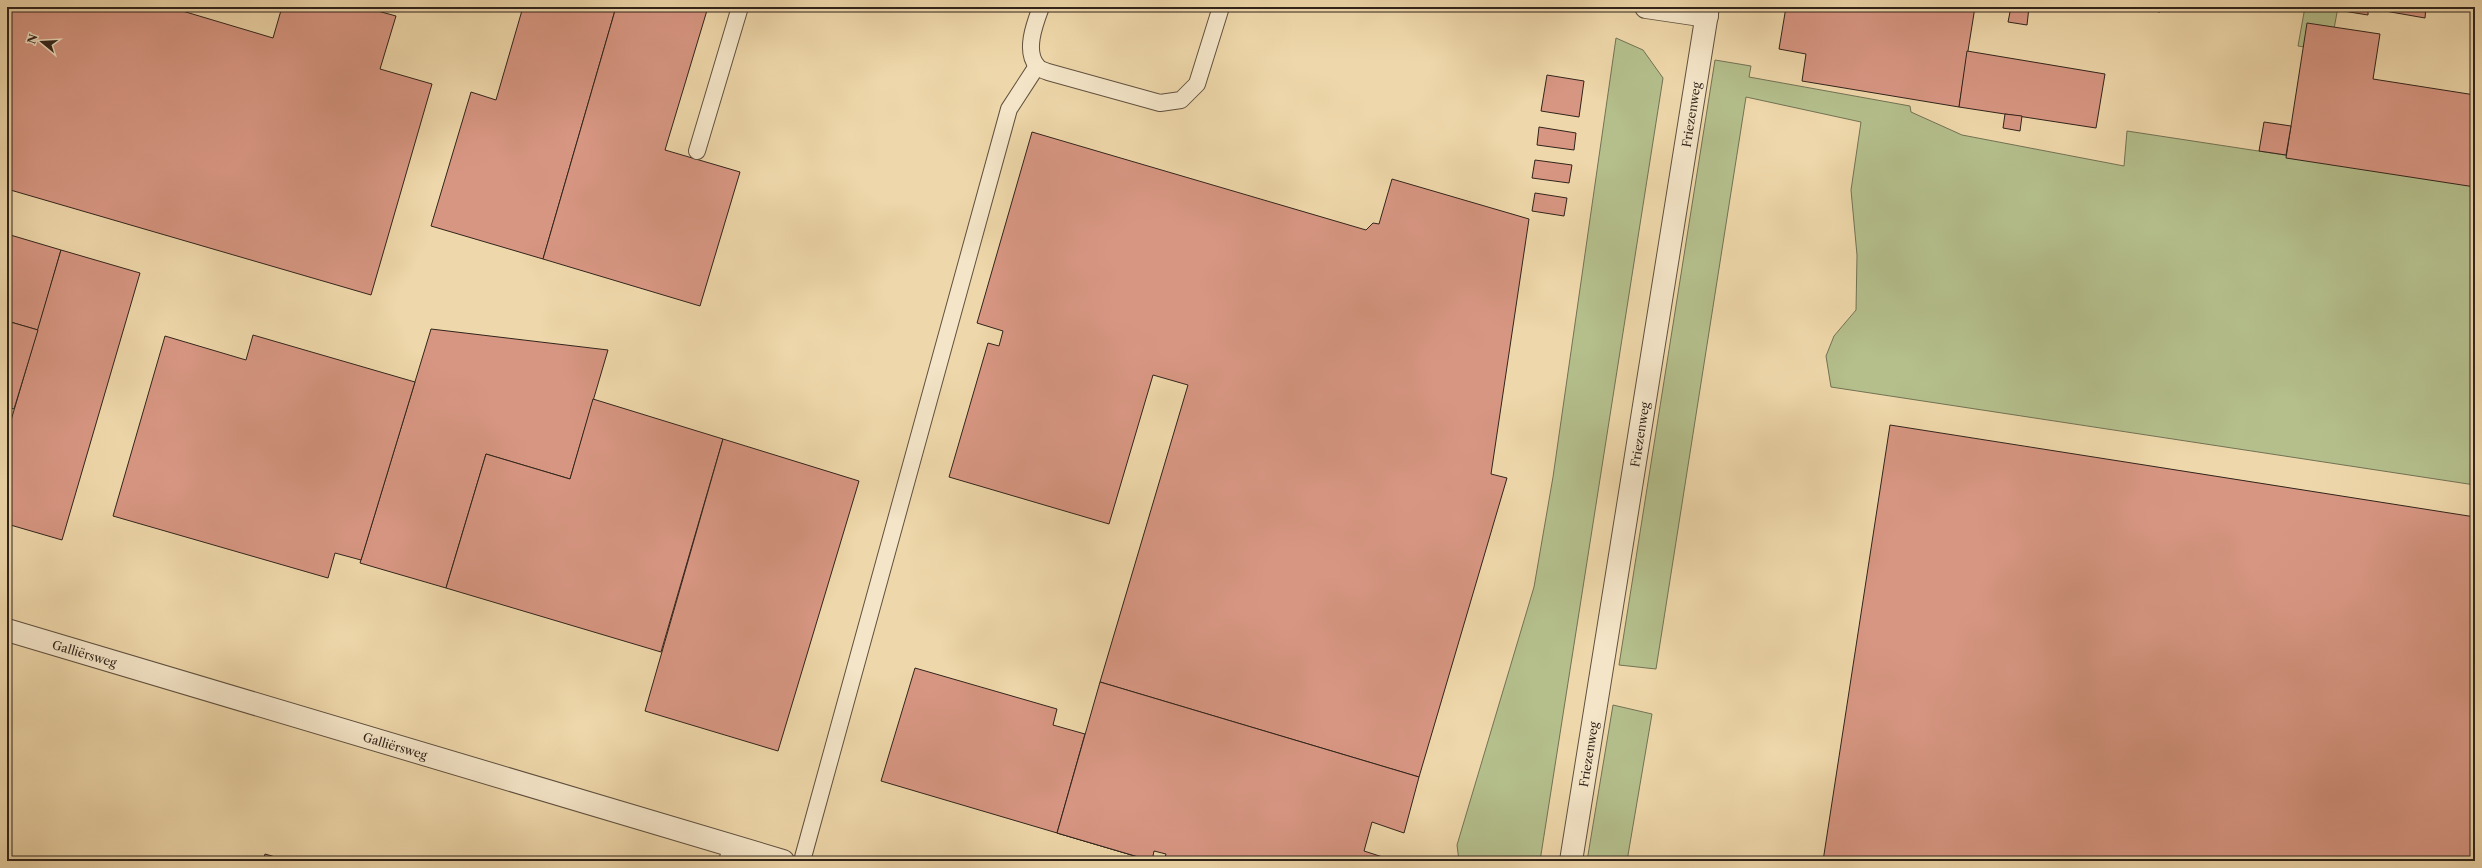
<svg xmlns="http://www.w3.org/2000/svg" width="2482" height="868" font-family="'Libre Caslon Text',serif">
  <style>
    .green { fill: #b4bf8c; stroke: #727254 }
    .building { fill: #d79682; stroke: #31241b }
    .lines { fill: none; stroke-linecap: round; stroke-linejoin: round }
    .lane-casing { stroke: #60513f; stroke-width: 18 }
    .street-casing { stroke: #60513f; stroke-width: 24 }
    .lane { stroke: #f4e5c8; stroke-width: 16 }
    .street { stroke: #f4e5c8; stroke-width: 22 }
    .labels { text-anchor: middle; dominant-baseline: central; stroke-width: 3; stroke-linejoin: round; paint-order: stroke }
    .street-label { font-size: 12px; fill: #31241b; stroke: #f4e5c8 }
  </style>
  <rect width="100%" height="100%" fill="#eed7aa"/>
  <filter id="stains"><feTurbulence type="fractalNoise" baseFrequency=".005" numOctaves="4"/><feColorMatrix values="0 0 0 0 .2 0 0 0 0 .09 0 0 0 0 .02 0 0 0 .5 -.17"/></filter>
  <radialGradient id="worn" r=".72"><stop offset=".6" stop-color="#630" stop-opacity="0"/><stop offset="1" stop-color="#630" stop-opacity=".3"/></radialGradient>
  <g class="green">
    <path d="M2305,7H2338L2330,51L2298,46Z"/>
    <path d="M1616,38L1643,50L1663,78L1540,861H1459L1457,845L1534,587L1553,477Z"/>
    <path d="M1715,60L1751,66L1749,77L1910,106L1911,112L1962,135L2124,166L2127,131L2475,184V485L1831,387L1826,356L1834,336L1856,310L1857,255L1851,190L1861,122L1746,97L1656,669L1619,665Z"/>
    <path d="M1613,705L1652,714L1627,861H1587Z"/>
  </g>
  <g class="building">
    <path d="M7,7H169L273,38L282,7H363L396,16L380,69L432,84L371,295L7,189Z"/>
    <path d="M523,7H616L543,259L431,226L471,92L496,100Z"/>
    <path d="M616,7H708L665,150L740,172L700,306L543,259Z"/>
    <path d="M1786,7H1975L1959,107L1802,81L1806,54L1779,49Z"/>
    <path d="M2011,7H2029L2027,25L2008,22Z"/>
    <path d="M2142,7H2161L2160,12L2142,9Z"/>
    <path d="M2337,7H2426L2425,18L2368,8V15L2337,10Z"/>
    <path d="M2307,23L2380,34L2373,79L2475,95V187L2286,158Z"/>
    <path d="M1967,51L2105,74L2096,128L1959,107Z"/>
    <path d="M1547,75L1584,81L1579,117L1541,111Z"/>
    <path d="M2005,114L2022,116L2020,131L2003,128Z"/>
    <path d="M2264,122L2291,126L2286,155L2259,151Z"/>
    <path d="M1539,127L1576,133L1574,150L1537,145Z"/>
    <path d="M1032,132L1366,230L1373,223L1379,224L1392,179L1529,219L1491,474L1507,478L1419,777L1100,682L1188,385L1153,375L1109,524L949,477L988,343L999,346L1003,331L977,323Z"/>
    <path d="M1535,160L1572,165L1569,183L1532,178Z"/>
    <path d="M1535,193L1567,198L1564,216L1532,211Z"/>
    <path d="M7,234L61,250L38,330L7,321Z"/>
    <path d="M61,250L140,273L62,540L7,524V434Z"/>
    <path d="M7,321L38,330L14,409L7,407Z"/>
    <path d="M431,329L608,350L570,479L486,454L446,588L360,563Z"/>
    <path d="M253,335L415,382L361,560L335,553L328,578L113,516L165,336L246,360Z"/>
    <path d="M593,399L723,439L661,652L446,588L486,454L570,479Z"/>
    <path d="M1890,425L2475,517V861H1823Z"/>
    <path d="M723,439L859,481L778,751L645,711Z"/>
    <path d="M915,668L1057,709L1053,725L1085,734L1057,833L1152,861L881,781Z"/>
    <path d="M1100,682L1419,777L1404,833L1372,822L1364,851L1395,861H1164L1166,854L1154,851L1152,861L1057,833Z"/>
    <path d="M265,854L289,861H263Z"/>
  </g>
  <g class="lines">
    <defs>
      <g id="lane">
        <path d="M1041,7C1035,23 1024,51 1037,66C1039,69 1045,71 1048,72L1160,103L1181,100L1197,84L1221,7"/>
        <path d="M697,151L740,7"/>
        <path d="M727,861L732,846"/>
        <path d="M802,861L1009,109L1037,66"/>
      </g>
      <g id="street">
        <path d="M1646,7L1707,16"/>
        <path id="s1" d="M7,630L783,861"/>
        <path id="s2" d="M1571,861L1708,7"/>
      </g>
    </defs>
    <use href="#lane" class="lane-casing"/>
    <use href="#street" class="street-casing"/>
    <use href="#lane" class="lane"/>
    <use href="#street" class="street"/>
  </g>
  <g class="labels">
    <g class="street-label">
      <text stroke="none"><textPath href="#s2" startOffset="756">Friezenweg</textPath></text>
      <text stroke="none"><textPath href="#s2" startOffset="432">Friezenweg</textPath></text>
      <text stroke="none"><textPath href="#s1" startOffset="81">Galliërsweg</textPath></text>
      <text stroke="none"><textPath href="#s1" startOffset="405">Galliërsweg</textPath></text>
      <text stroke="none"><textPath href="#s2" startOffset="108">Friezenweg</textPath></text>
    </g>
  </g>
  <rect width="2482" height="868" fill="none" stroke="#eed7aa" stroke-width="24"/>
  <rect x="8" y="8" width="2466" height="852" fill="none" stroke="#31241b" stroke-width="2"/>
  <rect x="12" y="12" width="2458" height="844" fill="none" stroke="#31241b"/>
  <g transform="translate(42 42) rotate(288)" stroke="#f4e5c8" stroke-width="3" paint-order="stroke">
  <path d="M0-3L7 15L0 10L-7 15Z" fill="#31241b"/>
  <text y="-6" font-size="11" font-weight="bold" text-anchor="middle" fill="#31241b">N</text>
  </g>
  <rect width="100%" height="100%" filter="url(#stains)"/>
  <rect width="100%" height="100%" fill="url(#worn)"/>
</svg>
